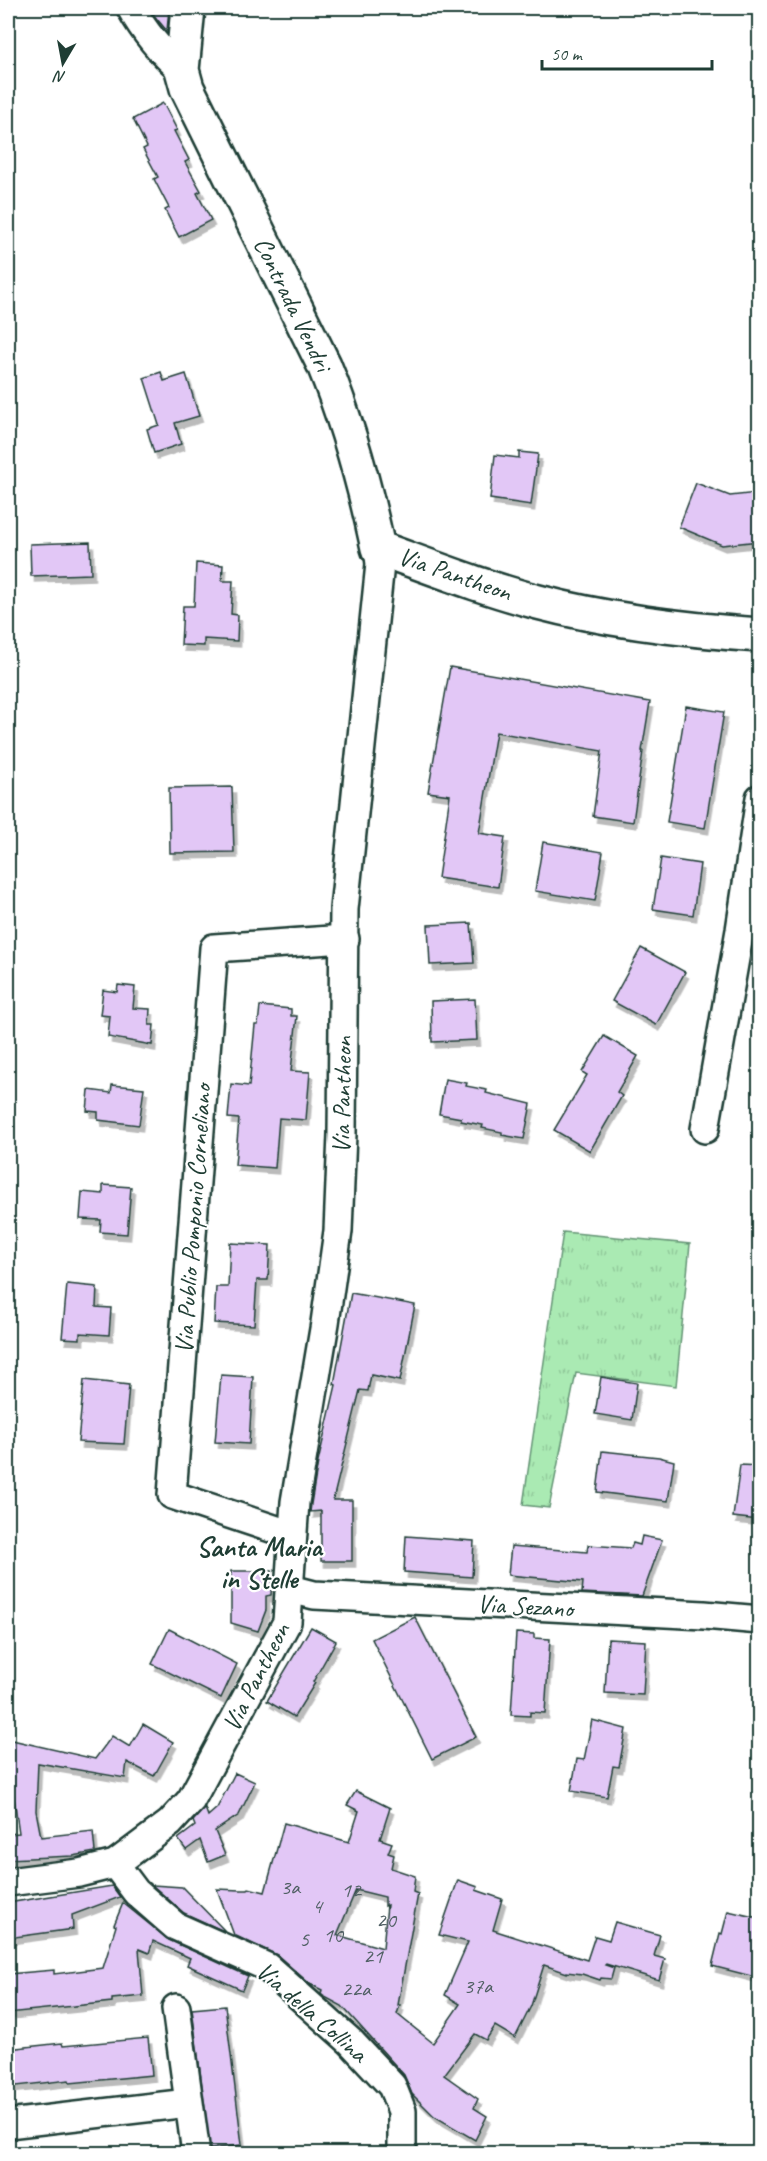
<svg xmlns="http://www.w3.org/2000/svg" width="767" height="2161" font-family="Caveat,sans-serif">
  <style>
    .grass { fill: url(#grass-tufts); stroke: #649474; stroke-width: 1.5 }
    .building { fill: #e2c7f6; stroke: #1f3d34; stroke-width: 1.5; fill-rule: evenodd; filter: url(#shadow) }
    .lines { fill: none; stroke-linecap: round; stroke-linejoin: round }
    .minor-casing { stroke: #1f3d34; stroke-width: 32 }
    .tertiary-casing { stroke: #1f3d34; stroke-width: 38 }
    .minor { stroke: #fff; stroke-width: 27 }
    .tertiary { stroke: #fff; stroke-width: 33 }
    .labels { text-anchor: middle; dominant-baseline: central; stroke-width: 4.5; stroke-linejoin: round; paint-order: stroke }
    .number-label { font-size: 22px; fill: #506064 }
    .street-label { font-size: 26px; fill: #1f3d34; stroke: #fff }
    .quarter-label { font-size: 28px; font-weight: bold; fill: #1f3d34; stroke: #fff }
  </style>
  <defs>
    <pattern id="grass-tufts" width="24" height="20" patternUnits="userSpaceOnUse" patternTransform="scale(1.5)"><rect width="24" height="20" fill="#aaeab3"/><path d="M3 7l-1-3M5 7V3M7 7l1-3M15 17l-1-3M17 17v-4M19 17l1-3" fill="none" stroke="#92ca9b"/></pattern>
    <filter id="shadow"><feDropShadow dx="3.5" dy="6" stdDeviation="0" flood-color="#0004"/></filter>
  </defs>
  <rect width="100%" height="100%" fill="#fff"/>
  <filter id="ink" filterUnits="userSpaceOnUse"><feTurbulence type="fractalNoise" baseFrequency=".0167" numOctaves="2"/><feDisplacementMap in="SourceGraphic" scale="12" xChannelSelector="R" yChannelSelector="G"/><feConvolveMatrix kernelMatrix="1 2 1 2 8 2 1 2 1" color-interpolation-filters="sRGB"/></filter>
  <g filter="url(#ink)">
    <path class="grass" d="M563,1232L690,1244L676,1386L576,1373L549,1508L523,1505Z"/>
    <g class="building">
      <path d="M149,8H169L167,31L157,19Z"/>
      <path d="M163,103L177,130L174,131L189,160L185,162L201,191L197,193L211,220L179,237L165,210L169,208L154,179L158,177L143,149L147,147L133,119Z"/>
      <path d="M161,372L164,381L186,374L199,416L175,423L181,444L154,453L147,429L159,425L144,378Z"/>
      <path d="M519,452L538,454L531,505L490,499L495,455L519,458Z"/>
      <path d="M696,483L730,496L757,493L759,541L722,545L679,527Z"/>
      <path d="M90,542L91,574L31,576L30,544Z"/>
      <path d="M196,563L223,565L222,581H233L231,614L238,615L237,641L204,639V646L181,645L183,606H194Z"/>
      <path d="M450,667L650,702L642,751H643L633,822L593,816L602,751L496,732L479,833L505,837L498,887L438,878L450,795L428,792Z"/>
      <path d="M686,706L724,712L705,828L667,822Z"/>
      <path d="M232,787L234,852L170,853L169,788Z"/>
      <path d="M543,842L603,852L595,901L535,891Z"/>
      <path d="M661,858L700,864L693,915L653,909Z"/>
      <path d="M471,923L474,963L430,965L428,925Z"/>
      <path d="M641,948L685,972L656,1025L612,1001Z"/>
      <path d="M118,985L135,987L133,1008L150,1009L149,1025H154L152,1045L108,1037L110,1016L100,1015L103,990L117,992Z"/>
      <path d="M475,999L477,1040L432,1042L431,1001Z"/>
      <path d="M260,1006L291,1009V1016H297L291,1071L310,1072L306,1120L279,1118L275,1168L235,1165L239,1119L228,1118L231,1084L249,1086L255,1025H258Z"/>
      <path d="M604,1036L638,1056L617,1092L622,1096L590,1151L554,1130L587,1075L582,1072Z"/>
      <path d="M445,1079L467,1083L466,1086L487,1090L486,1093L531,1104L524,1139L502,1135V1132L482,1128L483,1125L461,1121V1118L439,1114Z"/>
      <path d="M112,1085L144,1088L139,1125L98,1120V1112L87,1111L89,1090L111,1093Z"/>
      <path d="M103,1185L131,1187L127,1234L100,1232L101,1220L80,1219L82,1192L103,1194Z"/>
      <path d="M230,1243L270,1245L268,1280H257L254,1325L214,1323L216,1287H228Z"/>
      <path d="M67,1284L97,1287L96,1307L111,1308L109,1335L80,1333V1339L62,1338Z"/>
      <path d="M351,1293L415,1305L400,1381L371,1375L368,1391L360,1390L333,1500H352V1561H321V1511L310,1512L311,1504L318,1462L336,1385L334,1384Z"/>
      <path d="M221,1375L253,1377L249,1444L215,1442Z"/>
      <path d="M601,1377L637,1383L632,1420L595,1414Z"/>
      <path d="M84,1380L129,1385L124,1444L78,1442Z"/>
      <path d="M602,1451L659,1457L674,1461L668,1501L597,1492Z"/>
      <path d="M740,1465L759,1466V1520L733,1517Z"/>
      <path d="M406,1536L474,1541L472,1577L404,1572Z"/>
      <path d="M642,1536L662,1540L642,1596L582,1593L583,1582L508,1575L511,1546L587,1552L588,1545L631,1548L633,1543L640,1545Z"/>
      <path d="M231,1571H272L271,1595L266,1596V1610L258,1631L231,1623Z"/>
      <path d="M415,1617L476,1737L432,1759L372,1639Z"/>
      <path d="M311,1627L336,1641L313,1682L315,1683L294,1717L267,1701Z"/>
      <path d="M169,1629L237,1664L221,1698L152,1664Z"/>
      <path d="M516,1633L534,1634V1638L550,1639L545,1713L530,1712V1716L511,1715Z"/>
      <path d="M608,1639L646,1641L643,1695L605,1693Z"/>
      <path d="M592,1720L626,1729L619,1767L613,1766L607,1797L571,1791L577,1759L584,1760Z"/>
      <path d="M143,1724L173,1742L154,1776L127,1762L125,1778L38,1763L36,1811L41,1837L93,1831L95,1852L73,1856L8,1859V1834L19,1833L11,1777H8V1745H12V1740L95,1759L112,1736L130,1747Z"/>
      <path d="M235,1773L255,1782L239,1815L215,1831L225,1855L208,1862L200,1840L186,1850L178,1839L195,1826L193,1821L205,1808L208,1816L217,1808Z"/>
      <path d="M356,1791L390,1808L380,1839L392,1843L388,1853L394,1855L391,1868L415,1876L413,1892L418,1894L398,2005H400L397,2014L433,2043L460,2004L445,1995L468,1942L439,1935L458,1880L478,1887L476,1890L502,1899L493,1930L587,1960L595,1936L609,1940L615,1922L660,1935L654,1956L665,1959L659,1980L606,1964L605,1965L614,1968L611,1979L601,1978L600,1980L582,1974L567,1972V1973L544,1965L531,2006L515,2038L495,2026L486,2040L475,2034L444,2075L478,2099L474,2108L487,2116L475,2140L434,2116L412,2094L404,2075L342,2006L323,1996L321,1994L322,1990L310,1984L277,1955L234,1935L217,1889L241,1890H248L249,1888L265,1892L284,1823L349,1842L359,1811L347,1805ZM356,1890L385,1897V1906L387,1905L383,1948L337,1935Z"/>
      <path d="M152,1885L182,1887L226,1932L184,1913Z"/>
      <path d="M112,1886L120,1897L72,1915L73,1929L8,1938V1903Z"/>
      <path d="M123,1903L169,1940L248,1976L242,1990L187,1965L190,1958L153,1941L149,1953L139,1949L143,1996L112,1999V2002L8,2013V1974L54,1970V1974L103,1968L116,1926L114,1925Z"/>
      <path d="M728,1911L759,1918V1978L712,1966L720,1933L722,1934Z"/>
      <path d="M225,2006L242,2145L210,2149L192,2009Z"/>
      <path d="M148,2038L152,2075L70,2083L69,2080L8,2087V2049L62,2043L63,2046Z"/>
    </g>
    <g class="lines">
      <defs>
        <g id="minor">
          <path d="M131,8C143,30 162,54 182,70"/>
          <path d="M705,1129L740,930L760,798"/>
          <path d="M292,1535L172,1495L214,948L345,939"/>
          <path d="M291,1589L314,1595L704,1615L760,1620"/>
          <path d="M115,1864L136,1892L175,1926L267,1967L351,2042L392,2086L402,2111V2154"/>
          <path d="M8,1882L79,1873L115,1864L170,1823L191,1800L287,1622L295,1502L325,1323L338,1231L342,1134L344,909L380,564L378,548"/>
          <path d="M176,2008L195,2146"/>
          <path d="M8,2124L188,2103"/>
        </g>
        <path id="tertiary" d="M188,8L182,70L187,88L324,365C348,424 365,487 378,548C431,567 484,588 538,602C610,621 685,630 760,635"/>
      </defs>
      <use href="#minor" class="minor-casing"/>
      <use href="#tertiary" class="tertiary-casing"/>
      <use href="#minor" class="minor"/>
      <use href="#tertiary" class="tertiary"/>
    </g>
  </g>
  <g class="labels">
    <g class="number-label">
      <text x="290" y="1887">3a</text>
      <text x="351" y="1890">12</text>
      <text x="317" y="1906">4</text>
      <text x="386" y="1920">20</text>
      <text x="333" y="1935">10</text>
      <text x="304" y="1939">5</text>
      <text x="373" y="1956">21</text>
      <text x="478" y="1986">37a</text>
      <text x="356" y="1989">22a</text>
    </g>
    <g class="street-label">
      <text transform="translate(293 304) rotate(64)">Contrada Vendri</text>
      <text transform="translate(455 574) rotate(19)">Via Pantheon</text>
      <text transform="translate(342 1095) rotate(-89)">Via Pantheon</text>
      <text transform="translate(193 1219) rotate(-86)">Via Publio Pomponio Corneliano</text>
      <text transform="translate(525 1606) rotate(3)">Via Sezano</text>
      <text transform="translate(256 1677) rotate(-63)">Via Pantheon</text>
      <text transform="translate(312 2012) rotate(41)">Via della Collina</text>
    </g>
    <g class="quarter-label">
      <text x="259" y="1546">Santa Maria<tspan x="259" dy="32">in Stelle</tspan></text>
    </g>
  </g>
  <rect width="767" height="2161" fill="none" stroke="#fff" stroke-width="30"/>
  <rect x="15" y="15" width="737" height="2131" fill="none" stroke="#1f3d34" stroke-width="2" filter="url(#ink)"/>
  <g transform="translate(63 63) rotate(190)" stroke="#ffffff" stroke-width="4.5" paint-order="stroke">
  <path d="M0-4.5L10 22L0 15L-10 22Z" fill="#1f3d34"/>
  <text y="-9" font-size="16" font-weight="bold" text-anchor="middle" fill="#1f3d34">N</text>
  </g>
  <path d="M542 60v9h170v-9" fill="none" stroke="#1f3d34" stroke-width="3"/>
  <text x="551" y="60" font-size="18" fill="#1f3d34" stroke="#ffffff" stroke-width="4.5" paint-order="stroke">50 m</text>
</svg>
